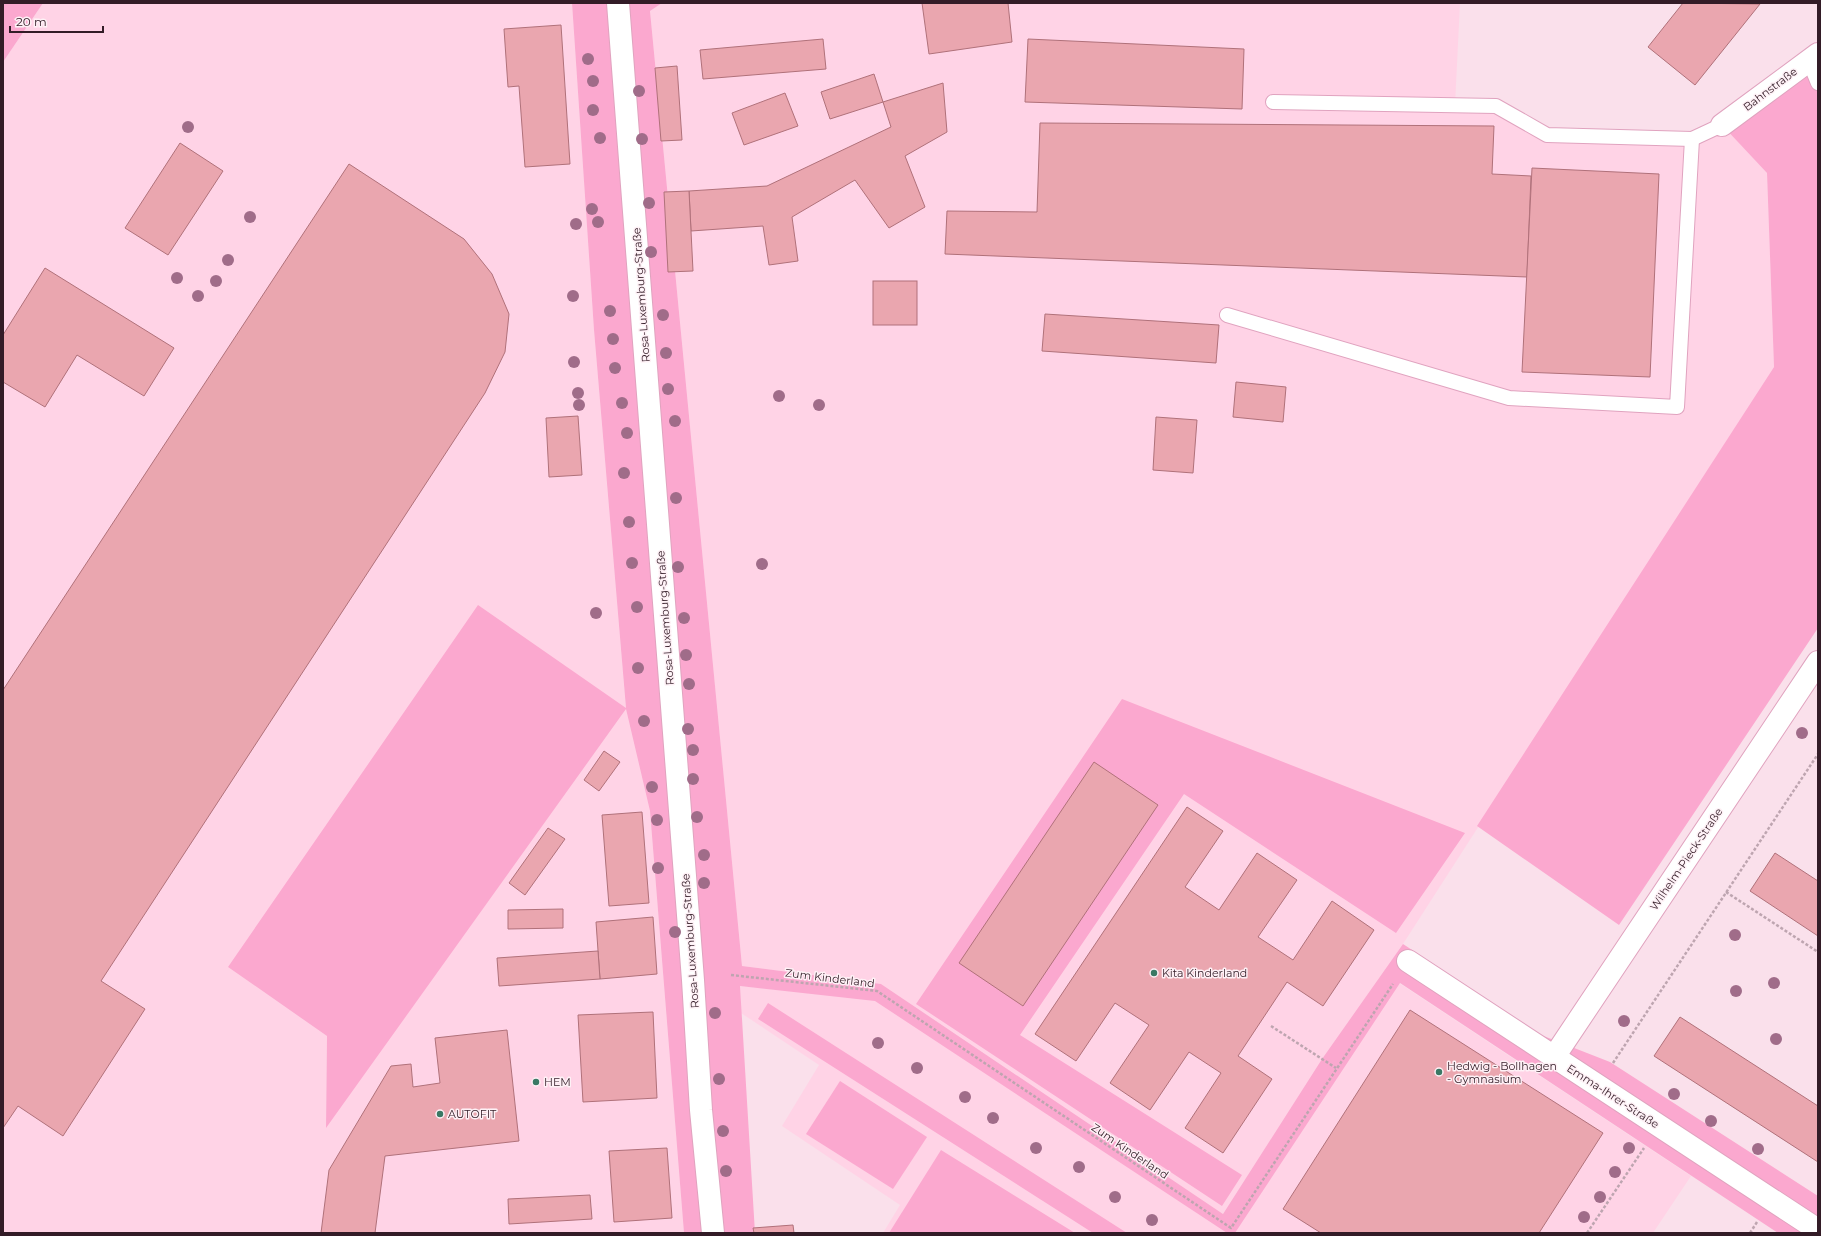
<svg xmlns="http://www.w3.org/2000/svg" width="1821" height="1236" font-family="Montserrat,sans-serif">
  <style>
    .built { fill: #ffd3e6; fill-rule: evenodd }
    .green { fill: #fba8cf }
    .building { fill: #eaa6af; stroke: #b0717a }
    .lines { fill: none; stroke-linecap: round; stroke-linejoin: round }
    .service-casing { stroke: #e0a3bf; stroke-width: 16 }
    .minor-casing { stroke: #e0a3bf; stroke-width: 24 }
    .secondary-casing { stroke: #e0a3bf; stroke-width: 24 }
    .path { stroke: #bea5b0; stroke-width: 2.5; stroke-dasharray: 3 2; stroke-linecap: butt }
    .service { stroke: #fff; stroke-width: 14 }
    .minor { stroke: #fff; stroke-width: 22 }
    .secondary { stroke: #fff; stroke-width: 22 }
    .tree { fill: #a06c89 }
    .poi-dot { fill: #3a7864; stroke: #fef1f6; stroke-width: 1.5 }
    .labels { text-anchor: middle; dominant-baseline: central; stroke-width: 3; stroke-linejoin: round; paint-order: stroke }
    .street-label { font-size: 11px; fill: #331c27; stroke: #fef1f6 }
    .poi-label { font-size: 11px; fill: #331c27; stroke: #fef1f6; text-anchor: start }
  </style>
  <rect width="100%" height="100%" fill="#fae0eb"/>
  <g class="built">
    <path d="M43,3H572L594,330L626,709L650,811L684,1233H3V62ZM626,709L326,1127L327,1036L228,967Z"/>
    <path d="M662,3H1460L1455,105L1496,106L1547,135L1692,139L1722,125L1767,173L1774,367L1403,944L1322,1059L1223,1214L881,984L742,966L650,11Z"/>
    <path d="M1399,983L1691,1176L1653,1233H1235Z"/>
    <path d="M740,986L875,1000L1227,1233H883L900,1205L782,1126L819,1065L741,1013Z"/>
  </g>
  <g class="green">
    <path d="M3,3H43L3,62Z"/>
    <path d="M572,3H662L650,11L742,966L881,984L1223,1214L1322,1059L1403,944L1541,1035L1610,1062L1818,1196V1233H1778L1400,983L1235,1233H1227L875,1001L740,986L755,1233H684L650,811L626,709L326,1128L327,1036L228,967L478,605L626,708L594,330Z"/>
    <path d="M1818,54V628L1619,925L1477,826L1774,367L1767,173L1722,125Z"/>
    <path d="M1122,699L1465,833L1396,933L1184,794L1020,1035L1242,1175L1222,1206L916,1004Z"/>
    <path d="M768,1003L1127,1233H1093L758,1019Z"/>
    <path d="M840,1081L927,1137L893,1189L806,1134Z"/>
    <path d="M941,1150L1075,1233H889Z"/>
  </g>
  <g class="building">
    <path d="M922,3H1008L1012,42L929,54Z"/>
    <path d="M1683,3L1760,4L1695,85L1648,47Z"/>
    <path d="M561,25L570,164L525,167L519,86L508,87L504,29Z"/>
    <path d="M823,39L826,69L703,79L700,50Z"/>
    <path d="M1028,39L1244,49L1242,109L1025,102Z"/>
    <path d="M677,66L682,140L661,141L655,68Z"/>
    <path d="M874,74L883,102L830,119L821,92Z"/>
    <path d="M943,83L947,132L905,156L925,207L889,228L855,180L792,217L798,261L769,265L763,226L691,231L689,191L767,186L891,127L883,102Z"/>
    <path d="M785,93L798,126L744,145L732,113Z"/>
    <path d="M1040,123L1494,126L1492,174L1531,176L1527,277L945,254L947,211L1037,212Z"/>
    <path d="M180,143L223,171L168,255L125,228Z"/>
    <path d="M349,164L464,239L492,274L509,314L505,352L485,393L101,981L145,1009L63,1136L18,1106L3,1128V690Z"/>
    <path d="M1532,168L1659,174L1650,377L1522,372Z"/>
    <path d="M689,191L693,271L668,272L664,192Z"/>
    <path d="M45,268L174,348L144,396L77,355L45,407L3,382V335Z"/>
    <rect x="873" y="281" width="44" height="44"/>
    <path d="M1045,314L1219,325L1216,363L1042,351Z"/>
    <path d="M1236,382L1286,387L1283,422L1233,417Z"/>
    <path d="M578,416L582,475L549,477L546,418Z"/>
    <path d="M1156,417L1197,420L1193,473L1153,470Z"/>
    <path d="M604,751L620,762L599,791L584,780Z"/>
    <path d="M1094,762L1158,805L1023,1006L959,963Z"/>
    <path d="M1187,807L1223,831L1185,887L1219,910L1257,853L1297,880L1258,937L1293,960L1332,901L1374,930L1323,1006L1287,982L1238,1056L1272,1079L1223,1153L1185,1128L1221,1073L1189,1052L1150,1110L1110,1083L1149,1025L1115,1003L1076,1061L1035,1034Z"/>
    <path d="M642,812L649,903L609,906L602,815Z"/>
    <path d="M548,828L565,839L525,895L509,883Z"/>
    <path d="M1775,853L1818,881V936L1750,891Z"/>
    <path d="M563,909V928L508,929V910Z"/>
    <path d="M653,917L657,974L600,979L596,922Z"/>
    <path d="M598,951L600,979L499,986L497,958Z"/>
    <path d="M1410,1010L1603,1133L1539,1233H1321L1283,1209Z"/>
    <path d="M653,1012L657,1098L583,1102L578,1015Z"/>
    <path d="M1680,1017L1818,1106V1162L1654,1056Z"/>
    <path d="M507,1030L519,1141L385,1156L375,1233H321L329,1170L391,1066L411,1064L413,1087L440,1083L435,1038Z"/>
    <path d="M667,1148L672,1218L614,1222L609,1151Z"/>
    <path d="M590,1195L592,1219L509,1224L508,1199Z"/>
    <path d="M793,1225L794,1233H754L753,1228Z"/>
  </g>
  <g class="lines">
    <defs>
      <g id="service">
        <path d="M1809,61L1818,83"/>
        <path d="M1273,102L1496,106L1547,135L1692,139L1722,125"/>
        <path d="M1227,315L1509,398L1677,407L1692,139"/>
      </g>
      <g id="minor">
        <path d="M1722,125L1818,54"/>
        <path d="M1408,961L1818,1230"/>
        <path d="M1554,1057L1818,662"/>
      </g>
      <path id="secondary" d="M618,3L693,980L701,1110L713,1233"/>
    </defs>
    <use href="#service" class="service-casing"/>
    <use href="#minor" class="minor-casing"/>
    <use href="#secondary" class="secondary-casing"/>
    <g class="path">
      <path d="M1726,892L1818,952"/>
      <path d="M731,975L877,991L1231,1228L1393,984"/>
      <path d="M1271,1026L1336,1068"/>
      <path d="M1613,1063L1818,754"/>
      <path d="M1587,1233L1644,1148"/>
      <path d="M1750,1233L1757,1222"/>
    </g>
    <use href="#service" class="service"/>
    <use href="#minor" class="minor"/>
    <use href="#secondary" class="secondary"/>
  </g>
  <g class="tree">
    <circle cx="588" cy="59" r="6"/>
    <circle cx="593" cy="81" r="6"/>
    <circle cx="639" cy="91" r="6"/>
    <circle cx="593" cy="110" r="6"/>
    <circle cx="188" cy="127" r="6"/>
    <circle cx="600" cy="138" r="6"/>
    <circle cx="642" cy="139" r="6"/>
    <circle cx="649" cy="203" r="6"/>
    <circle cx="592" cy="209" r="6"/>
    <circle cx="250" cy="217" r="6"/>
    <circle cx="598" cy="222" r="6"/>
    <circle cx="576" cy="224" r="6"/>
    <circle cx="651" cy="252" r="6"/>
    <circle cx="228" cy="260" r="6"/>
    <circle cx="177" cy="278" r="6"/>
    <circle cx="216" cy="281" r="6"/>
    <circle cx="198" cy="296" r="6"/>
    <circle cx="573" cy="296" r="6"/>
    <circle cx="610" cy="311" r="6"/>
    <circle cx="663" cy="315" r="6"/>
    <circle cx="613" cy="339" r="6"/>
    <circle cx="666" cy="353" r="6"/>
    <circle cx="574" cy="362" r="6"/>
    <circle cx="615" cy="368" r="6"/>
    <circle cx="668" cy="389" r="6"/>
    <circle cx="578" cy="393" r="6"/>
    <circle cx="779" cy="396" r="6"/>
    <circle cx="622" cy="403" r="6"/>
    <circle cx="579" cy="405" r="6"/>
    <circle cx="819" cy="405" r="6"/>
    <circle cx="675" cy="421" r="6"/>
    <circle cx="627" cy="433" r="6"/>
    <circle cx="624" cy="473" r="6"/>
    <circle cx="676" cy="498" r="6"/>
    <circle cx="629" cy="522" r="6"/>
    <circle cx="632" cy="563" r="6"/>
    <circle cx="762" cy="564" r="6"/>
    <circle cx="678" cy="567" r="6"/>
    <circle cx="637" cy="607" r="6"/>
    <circle cx="596" cy="613" r="6"/>
    <circle cx="684" cy="618" r="6"/>
    <circle cx="686" cy="655" r="6"/>
    <circle cx="638" cy="668" r="6"/>
    <circle cx="689" cy="684" r="6"/>
    <circle cx="644" cy="721" r="6"/>
    <circle cx="688" cy="729" r="6"/>
    <circle cx="1802" cy="733" r="6"/>
    <circle cx="693" cy="750" r="6"/>
    <circle cx="693" cy="779" r="6"/>
    <circle cx="652" cy="787" r="6"/>
    <circle cx="697" cy="817" r="6"/>
    <circle cx="657" cy="820" r="6"/>
    <circle cx="704" cy="855" r="6"/>
    <circle cx="658" cy="868" r="6"/>
    <circle cx="704" cy="883" r="6"/>
    <circle cx="675" cy="932" r="6"/>
    <circle cx="1735" cy="935" r="6"/>
    <circle cx="1774" cy="983" r="6"/>
    <circle cx="1736" cy="991" r="6"/>
    <circle cx="715" cy="1013" r="6"/>
    <circle cx="1624" cy="1021" r="6"/>
    <circle cx="1776" cy="1039" r="6"/>
    <circle cx="878" cy="1043" r="6"/>
    <circle cx="917" cy="1068" r="6"/>
    <circle cx="719" cy="1079" r="6"/>
    <circle cx="1674" cy="1094" r="6"/>
    <circle cx="965" cy="1097" r="6"/>
    <circle cx="993" cy="1118" r="6"/>
    <circle cx="1711" cy="1121" r="6"/>
    <circle cx="723" cy="1131" r="6"/>
    <circle cx="1036" cy="1148" r="6"/>
    <circle cx="1629" cy="1148" r="6"/>
    <circle cx="1758" cy="1149" r="6"/>
    <circle cx="1079" cy="1167" r="6"/>
    <circle cx="726" cy="1171" r="6"/>
    <circle cx="1615" cy="1172" r="6"/>
    <circle cx="1115" cy="1197" r="6"/>
    <circle cx="1600" cy="1197" r="6"/>
    <circle cx="1584" cy="1217" r="6"/>
    <circle cx="1152" cy="1220" r="6"/>
  </g>
  <g class="poi-dot">
    <circle cx="1154" cy="973" r="4"/>
    <circle cx="1439" cy="1072" r="4"/>
    <circle cx="536" cy="1082" r="4"/>
    <circle cx="440" cy="1114" r="4"/>
  </g>
  <g class="labels">
    <g class="street-label">
      <text transform="translate(1770 89) rotate(-37)">Bahnstraße</text>
      <text transform="translate(641 295) rotate(-94)">Rosa-Luxemburg-Straße</text>
      <text transform="translate(665 618) rotate(-94)">Rosa-Luxemburg-Straße</text>
      <text transform="translate(1686 859) rotate(-56)">Wilhelm-Pieck-Straße</text>
      <text transform="translate(690 941) rotate(-94)">Rosa-Luxemburg-Straße</text>
      <text transform="translate(830 978) rotate(7)">Zum Kinderland</text>
      <text transform="translate(1613 1096) rotate(33)">Emma-Ihrer-Straße</text>
      <text transform="translate(1130 1151) rotate(34)">Zum Kinderland</text>
    </g>
    <g class="poi-label">
      <text x="1162" y="973">Kita Kinderland</text>
      <text x="1447" y="1066">Hedwig - Bollhagen<tspan x="1447" dy="13">- Gymnasium</tspan></text>
      <text x="544" y="1082">HEM</text>
      <text x="448" y="1114">AUTOFIT</text>
    </g>
  </g>
  <rect width="1821" height="1236" fill="none" stroke="#331c27" stroke-width="8"/>
  <path d="M10 26v6h93v-6" fill="none" stroke="#331c27" stroke-width="2"/>
  <text x="16" y="26" font-size="12" fill="#331c27" stroke="#fef1f6" stroke-width="3" paint-order="stroke">20 m</text>
</svg>
